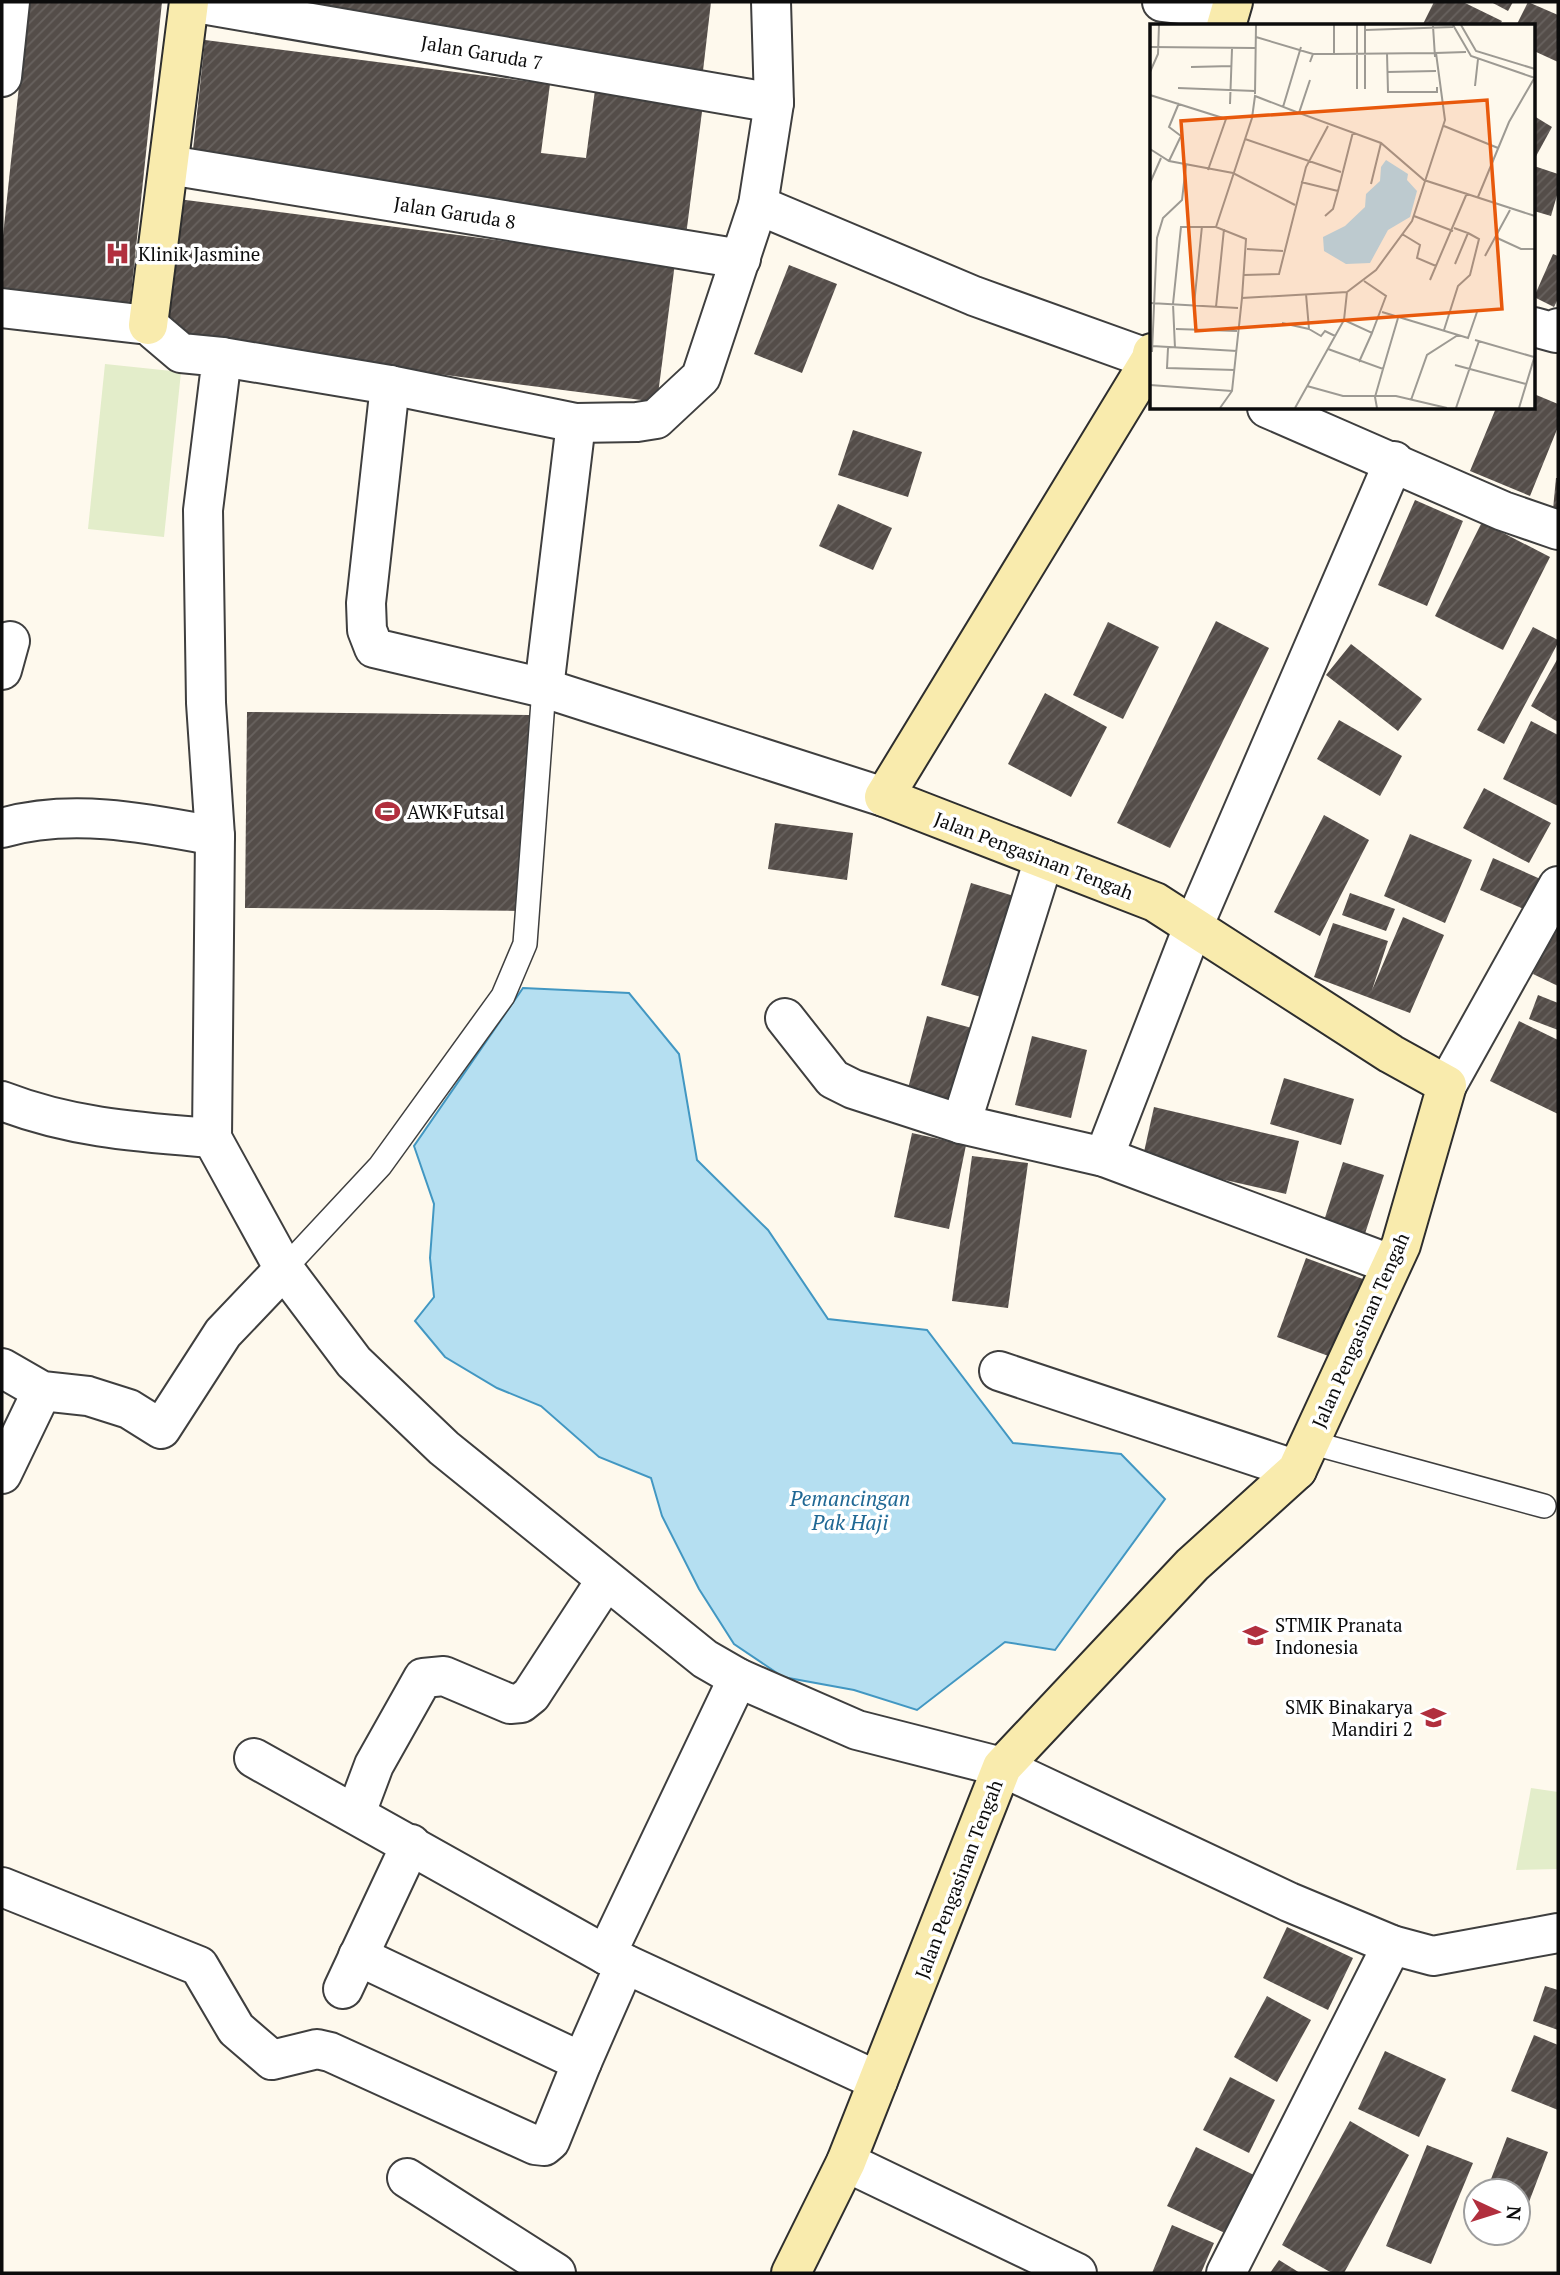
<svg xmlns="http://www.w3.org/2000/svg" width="1560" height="2275" font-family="'PT Serif',serif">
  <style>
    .pitch { fill: #e3edca }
    .water { fill: #b5dff1; stroke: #4297c2; stroke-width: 2 }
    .building { fill: url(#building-hatch) }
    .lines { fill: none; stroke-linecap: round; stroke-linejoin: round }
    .lane-casing { stroke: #3f3f3f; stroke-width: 26 }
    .street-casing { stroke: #3f3f3f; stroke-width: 42 }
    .secondary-casing { stroke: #2e2e2e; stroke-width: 42 }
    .lane { stroke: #fff; stroke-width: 23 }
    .street { stroke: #fff; stroke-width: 38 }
    .secondary { stroke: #f9ebad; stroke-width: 38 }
    .labels { text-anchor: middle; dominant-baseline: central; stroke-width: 7; stroke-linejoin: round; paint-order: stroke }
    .street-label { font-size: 19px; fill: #0c0c0c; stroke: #fff }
    .poi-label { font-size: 19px; fill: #0c0c0c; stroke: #fff; text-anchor: start }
    .water-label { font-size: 21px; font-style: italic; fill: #206894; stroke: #fff }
    .inset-road { fill: none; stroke: #9d9a93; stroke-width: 2 }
    .view { fill: #e8590c; fill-opacity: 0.15; stroke: #e8590c; stroke-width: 3.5 }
    .inset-edge { fill: none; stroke: #0c0c0c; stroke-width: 3.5 }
  </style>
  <defs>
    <pattern id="building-hatch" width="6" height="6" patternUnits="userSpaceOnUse" patternTransform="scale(1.75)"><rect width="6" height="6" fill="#544d49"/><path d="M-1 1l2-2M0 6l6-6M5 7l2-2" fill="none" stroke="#68625f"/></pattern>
  </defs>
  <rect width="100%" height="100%" fill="#fef9ed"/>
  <g class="pitch">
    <path d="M105,364L181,372L164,537L88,529Z"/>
    <path d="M1531,1788L1558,1792V1869L1516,1870Z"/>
  </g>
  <path class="water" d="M523,988L629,993L679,1054L697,1160L768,1230L828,1319L927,1330L1013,1443L1121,1454L1165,1499L1055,1650L1005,1642L917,1710L854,1690L783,1677L734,1644L699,1589L662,1516L651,1478L599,1457L541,1406L497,1388L445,1357L415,1321L434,1297L430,1258L434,1204L414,1146Z"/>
  <g class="building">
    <path d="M28,2H162L130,304L2,290V245Z"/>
    <path d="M234,2H711L701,88Z"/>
    <path d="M1434,2H1463L1502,21L1499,26H1422Z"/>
    <path d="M1491,2H1513L1508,11Z"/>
    <path d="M1528,2L1558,15V62L1534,51V26H1516Z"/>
    <path d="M205,40L550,84L541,153L586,158L595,90L703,104L685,243L192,159Z"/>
    <path d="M1534,116L1552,127L1534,160Z"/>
    <path d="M1534,166L1558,174V192L1551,216L1534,211Z"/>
    <path d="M178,199L675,263L657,402L196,343L166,324Z"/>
    <path d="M1553,254L1558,256V299L1554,307L1534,297Z"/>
    <path d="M789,265L837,284L802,373L754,354Z"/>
    <path d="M1534,394L1558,404V427L1530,496L1470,471L1496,408H1534Z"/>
    <path d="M853,430L922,452L908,497L838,475Z"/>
    <path d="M1556,478H1558V521L1552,520Z"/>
    <path d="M1415,500L1463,521L1427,606L1378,585Z"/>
    <path d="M838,504L892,528L873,570L819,546Z"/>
    <path d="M1482,522L1550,557L1503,650L1435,616Z"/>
    <path d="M1216,621L1269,648L1170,848L1117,823Z"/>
    <path d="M1108,622L1159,647L1123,719L1073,695Z"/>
    <path d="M1533,627L1558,640V643L1504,744L1477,730Z"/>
    <path d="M1351,644L1422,699L1398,731L1326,675Z"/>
    <path d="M1558,658V722L1531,706Z"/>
    <path d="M1045,693L1107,727L1071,797L1008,764Z"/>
    <path d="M247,712L529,715L527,911L245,908Z"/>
    <path d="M1339,720L1402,756L1380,796L1317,759Z"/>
    <path d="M1531,721L1558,735V806L1503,779Z"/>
    <path d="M1484,788L1551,823L1529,863L1463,828Z"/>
    <path d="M1324,815L1369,840L1320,936L1274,912Z"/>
    <path d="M775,823L853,833L847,880L768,869Z"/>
    <path d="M1410,834L1472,860L1445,923L1384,896Z"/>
    <path d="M1493,858L1554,885L1540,916L1480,890Z"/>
    <path d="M971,883L1024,899L994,1001L941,985Z"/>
    <path d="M1350,893L1395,909L1386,931L1342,915Z"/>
    <path d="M1403,917L1444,935L1410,1013L1314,977L1333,923L1388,941L1372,990Z"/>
    <path d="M1558,919V986L1533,974Z"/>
    <path d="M1538,995L1558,1003V1030L1529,1019Z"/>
    <path d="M927,1016L983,1031L962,1111L906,1096Z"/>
    <path d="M1519,1021L1558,1040V1114L1490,1081Z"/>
    <path d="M1032,1036L1087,1050L1071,1118L1015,1105Z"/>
    <path d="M1284,1078L1354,1099L1341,1145L1270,1124Z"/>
    <path d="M1154,1107L1299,1141L1286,1194L1142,1161Z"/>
    <path d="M912,1133L966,1145L949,1229L894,1217Z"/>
    <path d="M972,1156L1028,1163L1008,1308L952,1301Z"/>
    <path d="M1343,1162L1384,1175L1362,1243L1321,1230Z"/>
    <path d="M1306,1258L1371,1282L1342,1361L1277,1337Z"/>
    <path d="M1287,1927L1353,1958L1328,2010L1263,1978Z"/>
    <path d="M1545,1986L1558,1990V2030L1533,2021Z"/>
    <path d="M1267,1996L1311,2020L1277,2082L1234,2057Z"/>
    <path d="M1534,2035L1558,2045V2110L1511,2091Z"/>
    <path d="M1385,2051L1446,2079L1419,2137L1358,2109Z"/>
    <path d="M1230,2077L1275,2100L1249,2153L1203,2130Z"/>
    <path d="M1350,2121L1409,2155L1344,2273H1332L1282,2245Z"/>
    <path d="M1507,2137L1548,2152L1529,2202L1518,2198V2191H1499L1488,2187Z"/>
    <path d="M1427,2145L1473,2163L1431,2264L1386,2246Z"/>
    <path d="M1196,2147L1256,2176L1227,2234L1167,2206Z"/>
    <path d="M1172,2225L1214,2243L1201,2273H1152Z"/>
    <path d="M1279,2260L1300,2273H1270Z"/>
  </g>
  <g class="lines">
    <defs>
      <g id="lane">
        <path d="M284,1269L380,1166L503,996L525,944L544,688"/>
        <path d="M1309,1442L1544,1506"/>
      </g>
      <g id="street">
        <path d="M190,2L774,103"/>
        <path d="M1162,2L1230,10"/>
        <path d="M2,77L10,2"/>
        <path d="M169,165L741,259"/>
        <path d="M758,205L974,296L1152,360"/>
        <path d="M2,308L148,325L181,353L222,357L203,510L206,703L215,836L212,1138L284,1269L354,1362L444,1448L705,1659L738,1678L857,1730L1002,1767L1289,1902L1392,1945L1433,1956L1558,1933"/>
        <path d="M1534,327L1556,333L1558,328"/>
        <path d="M222,357L390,385L576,423L637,422L656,419L701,377L758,205L774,103L771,2"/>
        <path d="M390,385L366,603L367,630L374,648L544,688L884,797"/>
        <path d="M1267,408L1503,511L1558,530"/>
        <path d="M2,670L10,641"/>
        <path d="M544,688L576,423"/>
        <path d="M2,828C71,808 146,823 215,836"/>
        <path d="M1044,859L961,1124L1104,1157L1390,1264"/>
        <path d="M785,1018L833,1079L853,1089L961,1124"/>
        <path d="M1447,1085L1558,886"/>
        <path d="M2,1101C72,1128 138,1132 212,1138"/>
        <path d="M1104,1157L1193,927L1394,461"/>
        <path d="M2,1368L42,1391L88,1396L129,1409L161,1429L223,1333L284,1269"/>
        <path d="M999,1371L1297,1470"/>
        <path d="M2,1474L42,1391"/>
        <path d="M254,1758L606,1955L878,2081"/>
        <path d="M356,1813L374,1765L423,1678L444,1676L510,1704L521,1703L531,1695L606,1580"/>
        <path d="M2,1887L199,1966L236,2029L272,2060L317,2049L330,2052L535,2145L544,2146L550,2141L582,2062"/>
        <path d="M606,1955L738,1678"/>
        <path d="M358,1956L582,2062L625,1964"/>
        <path d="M343,1989L411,1844"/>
        <path d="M846,2162L1077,2273"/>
        <path d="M407,2178L556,2273"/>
        <path d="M1226,2273L1392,1945"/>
      </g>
      <g id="secondary">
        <path d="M1226,26L1233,2"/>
        <path d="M148,325L189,2"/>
        <path d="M791,2273L846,2162L1002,1767L1192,1565L1297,1470L1401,1245L1447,1085L1391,1054L1155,902L884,797L1151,359L1152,353"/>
      </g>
    </defs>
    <use href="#lane" class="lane-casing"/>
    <use href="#street" class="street-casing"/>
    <use href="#secondary" class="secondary-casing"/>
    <use href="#lane" class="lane"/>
    <use href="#street" class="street"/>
    <use href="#secondary" class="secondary"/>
  </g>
  <defs>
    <symbol id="hospital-bare" viewBox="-9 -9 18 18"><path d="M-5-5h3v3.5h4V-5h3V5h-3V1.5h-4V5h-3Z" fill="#b12f3e" stroke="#fff" stroke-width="2.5" paint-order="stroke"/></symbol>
    <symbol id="stadium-bare" viewBox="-9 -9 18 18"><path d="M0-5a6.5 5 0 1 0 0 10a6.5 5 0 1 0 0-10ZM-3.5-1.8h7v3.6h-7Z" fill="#b12f3e" stroke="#fff" stroke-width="2.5" paint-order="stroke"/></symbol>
    <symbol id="university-bare" viewBox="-9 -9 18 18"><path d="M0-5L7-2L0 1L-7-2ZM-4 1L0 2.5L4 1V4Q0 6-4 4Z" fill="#b12f3e" stroke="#fff" stroke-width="2.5" paint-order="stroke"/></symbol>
    <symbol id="school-bare" viewBox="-9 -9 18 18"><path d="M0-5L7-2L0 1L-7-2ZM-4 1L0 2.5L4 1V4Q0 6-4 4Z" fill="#b12f3e" stroke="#fff" stroke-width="2.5" paint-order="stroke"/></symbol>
  </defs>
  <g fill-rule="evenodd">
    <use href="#hospital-bare" x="100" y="236" width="35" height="35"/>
    <use href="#stadium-bare" x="370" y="794" width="35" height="35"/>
    <use href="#university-bare" x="1238" y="1618" width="35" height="35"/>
    <use href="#school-bare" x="1416" y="1700" width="35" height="35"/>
  </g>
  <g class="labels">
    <g class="street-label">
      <text transform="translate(482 52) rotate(10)">Jalan Garuda 7</text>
      <text transform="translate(455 212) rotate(9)">Jalan Garuda 8</text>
      <text transform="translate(1034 855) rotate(21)">Jalan Pengasinan Tengah</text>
      <text transform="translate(1360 1330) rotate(-66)">Jalan Pengasinan Tengah</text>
      <text transform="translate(958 1879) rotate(-69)">Jalan Pengasinan Tengah</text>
    </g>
    <g class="poi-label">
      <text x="138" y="253">Klinik Jasmine</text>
      <text x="407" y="811">AWK Futsal</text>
      <text x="1275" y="1624">STMIK Pranata<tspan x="1275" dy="22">Indonesia</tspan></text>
      <text x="1413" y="1706" text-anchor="end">SMK Binakarya<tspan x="1413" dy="22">Mandiri 2</tspan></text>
    </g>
    <g class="water-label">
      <text x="850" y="1498">Pemancingan<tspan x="850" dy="24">Pak Haji</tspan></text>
    </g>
  </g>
  <g transform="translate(1150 24)">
    <rect width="385" height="385" fill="#fef9ed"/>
    <path d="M236,136L258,150L257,156L267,167L260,193L238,206L220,239L196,240L174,227L173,213L195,202L215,183L216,170L230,157L231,143Z" fill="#b5dff1"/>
    <path class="inset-road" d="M184,1V30L284,29M303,1L321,32L385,54M311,1L326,27L385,45M283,2L285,33M215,6L303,3M106,13L163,30M0,23L105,24M237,29L238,68H287V63M160,38L163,30H184M41,43L82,42M0,48L8,30L9,1M237,48L286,47M160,56L149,89L231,119L274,156L385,192M325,62L328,35M28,64L105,67M207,65V1M215,65V1M105,70L106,1M0,71L76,95L58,146M80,80L82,25M133,83L151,23M294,102L348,124M95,115L191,148M0,125L19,137L83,149L145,181M19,137L31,112L19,103L29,79M151,158L188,167L203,108M0,159L11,134M221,160L231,119M328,173L359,98L385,53M175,192L183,185L188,167M264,192L303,207M66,203L102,94L105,72L149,89M304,204L318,209L305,240M252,210L270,221L267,234L286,242M345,213L371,225H385M97,225L133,227M335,232L360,186M94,251L129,250L156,143L178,102M280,256L317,169M156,270L159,305L171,312L175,307L185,312M0,279L88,284M44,281L52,202M66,283L74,205M232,288L318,314L327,288M194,296L222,309L236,272L214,257M132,299L159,305M26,305L87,307M294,306L308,262L320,251L329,215L318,209M325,316L384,333M2,322L87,327M18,324L17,344L85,346M25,324L23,280L31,203H66L96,215L92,274M178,325L233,345L248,294M2,328L7,214L13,194L32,176L36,141M209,338L222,309M305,341L376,360M0,361L82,367M157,362L193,372H246L297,384M261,376L277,331L308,311M70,384L82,367L92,274L197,268L226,246L262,197L295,96L286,29L316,28M145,384L194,296L197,268M227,384L225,373L233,345M306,384L329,317M369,384L385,331"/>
    <path class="view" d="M337,76L352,285L46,307L31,97Z"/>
    <rect width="385" height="385" class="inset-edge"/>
  </g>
  <rect width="1560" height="2275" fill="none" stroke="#0c0c0c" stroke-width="7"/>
  <g transform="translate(1497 2212) rotate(94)"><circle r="33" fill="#ffffff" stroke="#9e9e9e" stroke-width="2"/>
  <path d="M0-5L12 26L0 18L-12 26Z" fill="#b12f3e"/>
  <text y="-10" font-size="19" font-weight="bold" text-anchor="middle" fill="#0c0c0c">N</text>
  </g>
</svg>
